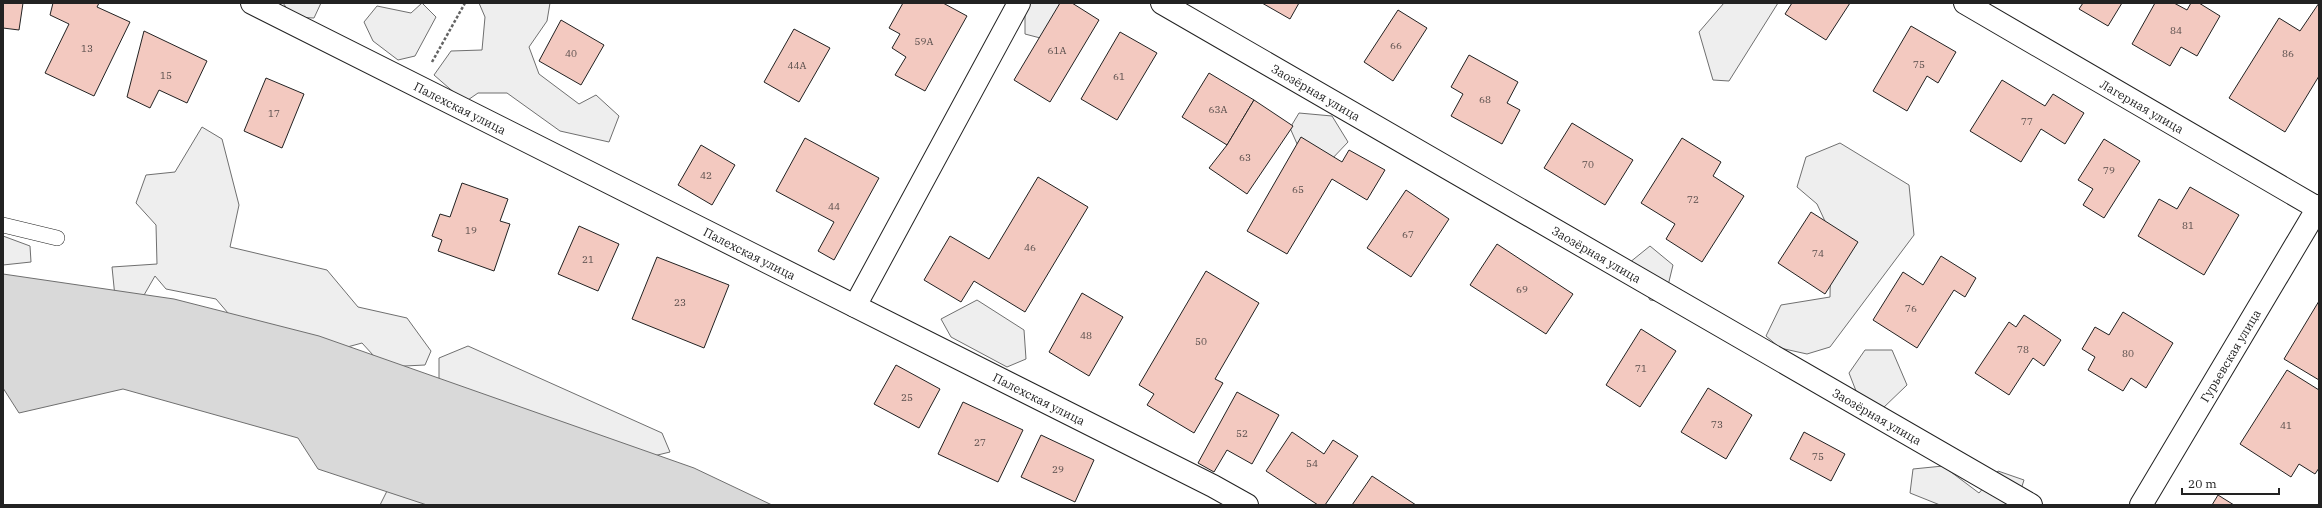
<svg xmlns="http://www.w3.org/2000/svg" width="2322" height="508" font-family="'IBM Plex Serif',serif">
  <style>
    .green { fill: #eee; stroke: #6f6f6f }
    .water { fill: #d9d9d9; stroke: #6f6f6f }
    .building { fill: #f3c9c0; stroke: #222 }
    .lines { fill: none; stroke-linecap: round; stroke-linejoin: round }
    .service-casing { stroke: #222; stroke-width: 16 }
    .minor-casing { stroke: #222; stroke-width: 24 }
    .path { stroke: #646464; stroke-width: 2.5; stroke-dasharray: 3 2; stroke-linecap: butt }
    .service { stroke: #fff; stroke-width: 15 }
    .minor { stroke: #fff; stroke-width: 22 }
    .labels { text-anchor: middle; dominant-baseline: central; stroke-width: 3; stroke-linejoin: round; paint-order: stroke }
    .number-label { font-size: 10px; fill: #564c4a }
    .street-label { font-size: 12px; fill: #222; stroke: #fff }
  </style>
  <rect width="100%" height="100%" fill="#fff"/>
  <g class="green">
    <path d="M283,3H321L314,18L293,17Z"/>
    <path d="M422,3L436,17L415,56L398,60L373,41L364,22L377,6L411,13Z"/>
    <path d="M479,3H550L547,21L529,47L539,74L579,104L596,95L619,116L609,142L560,131L507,93H478L465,102L434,75L451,51L482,50L485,17Z"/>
    <path d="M1025,3H1073V13L1044,39L1025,34Z"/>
    <path d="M1724,3H1778L1729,81L1713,80L1699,32Z"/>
    <path d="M1299,113L1332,116L1348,142L1330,161L1302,155L1290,128Z"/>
    <path d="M202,127L222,139L239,205L230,247L327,270L358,307L407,318L431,351L425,365L384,367L362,343L329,352L240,327L216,299L166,289L155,276L140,302L115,297L112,267L157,264L156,225L136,203L146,175L175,172Z"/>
    <path d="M1840,143L1909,185L1914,235L1830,347L1807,354L1780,348L1766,336L1781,305L1830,297L1831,234L1817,204L1797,187L1806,157Z"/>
    <path d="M3,236L30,246L31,262L3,265Z"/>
    <path d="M1650,246L1673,265L1664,302L1650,300L1629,263Z"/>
    <path d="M977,300L1024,330L1026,359L1007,367L951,337L941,319Z"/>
    <path d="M468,346L662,433L670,452L641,459L439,390V358Z"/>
    <path d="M1865,350H1892L1907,385L1882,409L1858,396L1849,373Z"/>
    <path d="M1943,466L1979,493L1998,471L2024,480L2016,505H1940L1910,493L1913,469Z"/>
    <path d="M390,485L434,505H380Z"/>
  </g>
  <path class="water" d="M3,274L174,299L319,336L694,468L772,505H427L318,469L298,438L123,389L19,413L3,388Z"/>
  <g class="building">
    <path d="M3,3H23L19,30L3,28Z"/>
    <path d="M53,3H99L97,7L130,22L94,96L45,73L69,24L50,15Z"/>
    <path d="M903,3H943L967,16L925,91L895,75L906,57L892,48L900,34L889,28Z"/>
    <path d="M1060,3H1072L1099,20L1050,102L1014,80Z"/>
    <path d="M1262,3H1299L1290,19Z"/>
    <path d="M1792,3H1850L1826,40L1785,14Z"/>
    <path d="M2083,3H2122L2108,26L2079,9Z"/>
    <path d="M2155,3H2174L2187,10L2191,3H2199L2220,16L2197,56L2181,47L2170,66L2132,44Z"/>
    <path d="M2319,3V76L2285,132L2229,98L2279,18L2300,31Z"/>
    <path d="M1398,10L1427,28L1393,81L1364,62Z"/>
    <path d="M561,20L604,45L581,85L539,61Z"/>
    <path d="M1911,26L1956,52L1938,83L1927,76L1907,111L1873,91Z"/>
    <path d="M794,29L830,48L799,102L764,82Z"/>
    <path d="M144,31L207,61L187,103L159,90L150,108L127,97Z"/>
    <path d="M1120,32L1157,53L1117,120L1081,99Z"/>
    <path d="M1469,55L1518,82L1507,103L1520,110L1502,144L1451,116L1463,94L1451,87Z"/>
    <path d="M1209,73L1254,100L1227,145L1182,117Z"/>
    <path d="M266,78L304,94L282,148L244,131Z"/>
    <path d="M2002,80L2045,106L2053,94L2084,113L2065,144L2041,129L2021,162L1970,131Z"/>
    <path d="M1254,100L1293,126L1247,194L1209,168L1227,145Z"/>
    <path d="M1572,123L1633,160L1605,205L1544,168Z"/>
    <path d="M1301,137L1342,162L1349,150L1385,170L1367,200L1332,179L1287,254L1247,231Z"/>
    <path d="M805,138L879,178L834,260L818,251L834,222L776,191Z"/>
    <path d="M1682,138L1721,162L1713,176L1744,196L1702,262L1666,239L1675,224L1641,203Z"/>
    <path d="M2104,139L2140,161L2104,218L2083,205L2093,189L2078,180Z"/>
    <path d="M701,145L735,165L712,205L678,185Z"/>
    <path d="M1038,177L1088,207L1025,312L974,281L961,302L924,280L950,236L989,259Z"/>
    <path d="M462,183L508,199L500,221L510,224L494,271L438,251L442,240L432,236L440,214L450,217Z"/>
    <path d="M2190,187L2239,215L2204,275L2138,236L2159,199L2177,209Z"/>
    <path d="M1406,190L1449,219L1411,277L1367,248Z"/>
    <path d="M1811,212L1858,242L1825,294L1778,263Z"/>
    <path d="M579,226L619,244L598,291L558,274Z"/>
    <path d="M1497,244L1573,294L1546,334L1470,285Z"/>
    <path d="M1941,256L1976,278L1965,297L1954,290L1917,348L1873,320L1903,272L1923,285Z"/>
    <path d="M657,257L729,285L704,348L632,319Z"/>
    <path d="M1206,271L1259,303L1215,379L1223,383L1194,433L1147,405L1154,394L1139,385Z"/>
    <path d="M1082,293L1123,317L1089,376L1049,352Z"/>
    <path d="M2319,301V380L2284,359Z"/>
    <path d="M2123,312L2173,343L2146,388L2131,378L2123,391L2088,370L2095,357L2082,349L2095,327L2109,335Z"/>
    <path d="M2024,315L2061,340L2044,366L2033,358L2009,395L1975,373L2009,322L2016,327Z"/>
    <path d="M1641,329L1676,351L1640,407L1606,385Z"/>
    <path d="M896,365L940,389L919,428L874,404Z"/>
    <path d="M2287,370L2319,390V468L2315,474L2299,464L2291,477L2240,444Z"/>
    <path d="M1708,388L1752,415L1726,459L1681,432Z"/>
    <path d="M1237,392L1279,415L1252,464L1227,450L1214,472L1198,463Z"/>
    <path d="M963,402L1023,430L998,482L938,454Z"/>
    <path d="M1292,432L1324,454L1333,440L1358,456L1325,505H1318L1266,471Z"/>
    <path d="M1804,432L1845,454L1831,481L1790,459Z"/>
    <path d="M1041,435L1094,460L1075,502L1021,477Z"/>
    <path d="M1372,476L1416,505H1352Z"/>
    <path d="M2218,495L2234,505H2212Z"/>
  </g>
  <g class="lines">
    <defs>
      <path id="service" d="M3,225L57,238"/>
      <g id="minor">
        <path id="s1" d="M252,3L1213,486L1247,505"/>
        <path id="s2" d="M1162,3L2031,505"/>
        <path id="s3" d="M1965,3L2319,209"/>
        <path d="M855,306L1019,3"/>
        <path id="s4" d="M2141,505L2319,206"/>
      </g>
    </defs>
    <use href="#service" class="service-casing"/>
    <use href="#minor" class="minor-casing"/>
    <path class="path" d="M432,62L465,3"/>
    <use href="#service" class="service"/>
    <use href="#minor" class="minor"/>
  </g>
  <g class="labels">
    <g class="number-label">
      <text x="2176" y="30">84</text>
      <text x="924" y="41">59А</text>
      <text x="1396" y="45">66</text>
      <text x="87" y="48">13</text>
      <text x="1057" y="50">61А</text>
      <text x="571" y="53">40</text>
      <text x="2288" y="53">86</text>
      <text x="1919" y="64">75</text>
      <text x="797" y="65">44А</text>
      <text x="166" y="75">15</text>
      <text x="1119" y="76">61</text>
      <text x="1485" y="99">68</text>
      <text x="1218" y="109">63А</text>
      <text x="274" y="113">17</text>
      <text x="2027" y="121">77</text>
      <text x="1245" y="157">63</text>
      <text x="1588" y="164">70</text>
      <text x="2109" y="170">79</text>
      <text x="706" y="175">42</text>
      <text x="1298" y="189">65</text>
      <text x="1693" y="199">72</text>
      <text x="834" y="206">44</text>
      <text x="2188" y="225">81</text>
      <text x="471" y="230">19</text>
      <text x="1408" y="234">67</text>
      <text x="1030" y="247">46</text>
      <text x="1818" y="253">74</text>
      <text x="588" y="259">21</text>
      <text x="1522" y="289">69</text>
      <text x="680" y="302">23</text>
      <text x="1911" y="308">76</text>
      <text x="1086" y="335">48</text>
      <text x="1201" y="341">50</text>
      <text x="2023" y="349">78</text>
      <text x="2128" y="353">80</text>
      <text x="1641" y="368">71</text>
      <text x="907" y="397">25</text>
      <text x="1717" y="424">73</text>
      <text x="2286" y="425">41</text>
      <text x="1242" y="433">52</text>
      <text x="980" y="442">27</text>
      <text x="1818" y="456">75</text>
      <text x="1312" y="463">54</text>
      <text x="1058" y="469">29</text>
    </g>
    <g class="street-label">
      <text stroke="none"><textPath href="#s2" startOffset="178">Заозёрная улица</textPath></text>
      <text stroke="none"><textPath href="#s3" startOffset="205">Лагерная улица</textPath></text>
      <text stroke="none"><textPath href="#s1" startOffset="233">Палехская улица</textPath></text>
      <text stroke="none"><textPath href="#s1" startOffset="557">Палехская улица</textPath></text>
      <text stroke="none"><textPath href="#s2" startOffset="502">Заозёрная улица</textPath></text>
      <text stroke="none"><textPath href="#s4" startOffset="174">Гурьевская улица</textPath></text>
      <text stroke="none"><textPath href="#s1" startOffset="881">Палехская улица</textPath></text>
      <text stroke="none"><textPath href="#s2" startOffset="826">Заозёрная улица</textPath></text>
    </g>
  </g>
  <rect width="2322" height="508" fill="none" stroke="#222222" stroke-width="8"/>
  <path d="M2182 488v6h97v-6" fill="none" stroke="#222222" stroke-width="2"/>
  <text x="2188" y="488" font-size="12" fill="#222222" stroke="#ffffff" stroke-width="3" paint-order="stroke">20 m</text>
</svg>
